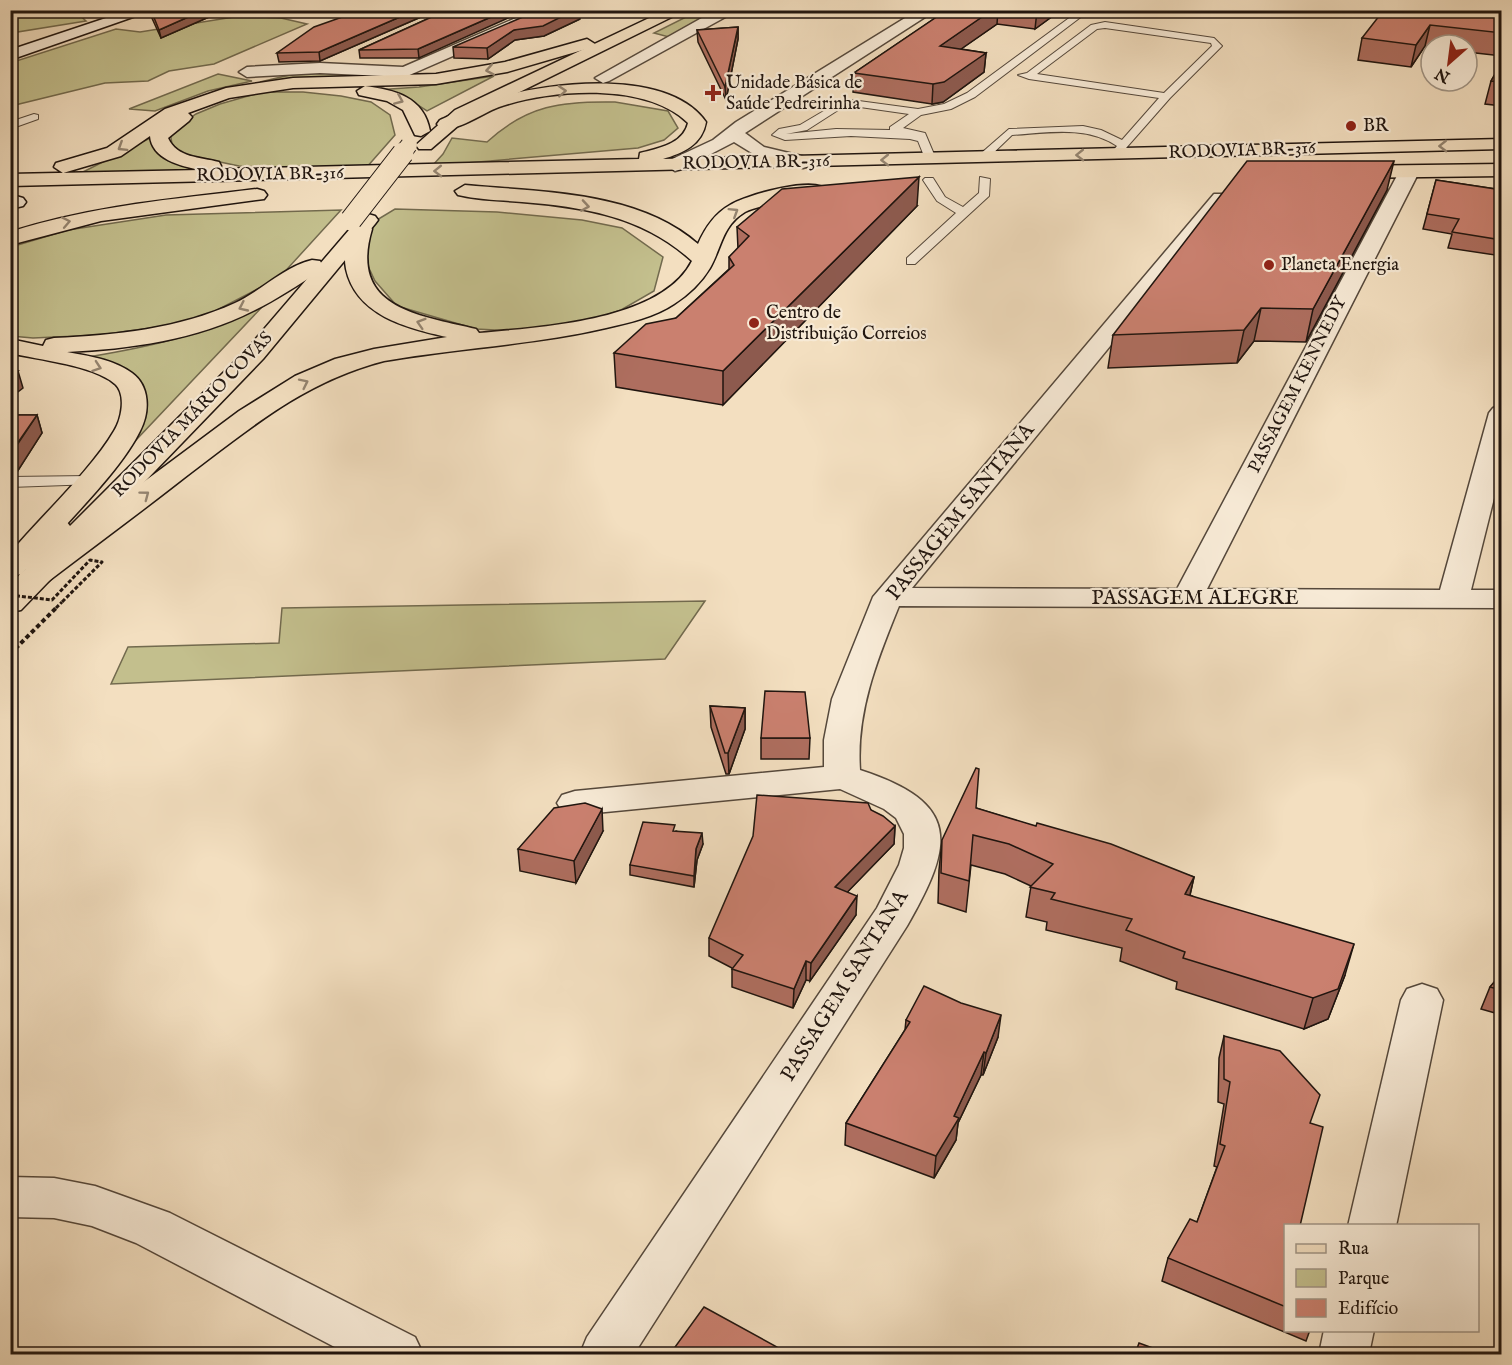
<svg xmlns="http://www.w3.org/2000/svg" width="1512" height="1365" font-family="'IM FELL English',serif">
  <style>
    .green { fill: #c3bf8d; stroke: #726a4e; stroke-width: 1.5 }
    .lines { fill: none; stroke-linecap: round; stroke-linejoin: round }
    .lane-casing { stroke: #55483b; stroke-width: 2 }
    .street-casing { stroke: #55483b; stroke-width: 3 }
    .secondary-casing { stroke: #20150f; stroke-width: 3 }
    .primary-casing { stroke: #20150f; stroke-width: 3 }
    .highway-casing { stroke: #20150f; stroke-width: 3 }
    .path-far1 { stroke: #20150f; stroke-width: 3; stroke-dasharray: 4 2; stroke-linecap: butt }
    .path { stroke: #20150f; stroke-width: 4; stroke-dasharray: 4.5 3; stroke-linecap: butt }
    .lane { fill: #f7ead6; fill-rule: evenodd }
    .street { fill: #f7ead6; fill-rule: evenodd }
    .secondary { fill: #f7ead6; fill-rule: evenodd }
    .primary { fill: #f3dfc0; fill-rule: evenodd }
    .highway { fill: #f3dfc0; fill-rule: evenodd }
    .primary-bridge-far1-casing { stroke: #20150f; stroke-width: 18; stroke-linecap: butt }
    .primary-bridge-casing { stroke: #20150f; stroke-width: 23; stroke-linecap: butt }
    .path-bridge { stroke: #20150f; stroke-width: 3; stroke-dasharray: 4 2; stroke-linecap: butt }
    .primary-bridge-far1 { stroke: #f3dfc0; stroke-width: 16 }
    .primary-bridge { stroke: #f3dfc0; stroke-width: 21 }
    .wall { fill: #ae6e5f; stroke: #20150f; stroke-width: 1.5 }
    .shaded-wall { fill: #8d5a4e; stroke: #20150f; stroke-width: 1.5 }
    .building { fill: #ca806f; stroke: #20150f; stroke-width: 1.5 }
    .oneway { stroke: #948470 }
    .poi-dot { fill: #8f2418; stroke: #f7ead6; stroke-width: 2 }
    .labels { text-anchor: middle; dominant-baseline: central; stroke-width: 4.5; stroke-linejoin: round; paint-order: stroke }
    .far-poi-label { font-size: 18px; fill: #20150f; stroke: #f7ead6; text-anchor: start }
    .far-street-label { font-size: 18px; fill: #20150f; stroke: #f7ead6 }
    .street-label { font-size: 21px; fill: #20150f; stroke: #f7ead6 }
  </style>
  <rect width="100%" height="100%" fill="#f3dfc0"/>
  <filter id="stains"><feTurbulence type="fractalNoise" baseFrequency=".00333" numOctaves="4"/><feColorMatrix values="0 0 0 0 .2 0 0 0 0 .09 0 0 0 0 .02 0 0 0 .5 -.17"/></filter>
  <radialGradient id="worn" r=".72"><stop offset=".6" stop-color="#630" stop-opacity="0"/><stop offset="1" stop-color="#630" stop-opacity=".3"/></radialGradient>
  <g class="green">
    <path d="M11,10L75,11L86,21L11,33Z"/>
    <path d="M698,11H710L714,14L669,37L654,33Z"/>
    <path d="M240,16L281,18L307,24L214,64L169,71L148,81L105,83L11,106L10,63L116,29L140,32Z"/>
    <path d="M298,73H352L394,80L260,82Z"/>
    <path d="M218,74L252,81L208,91L155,111L129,109Z"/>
    <path d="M494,76L427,111L410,100L376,90L419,87Z"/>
    <path d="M262,92H303L341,96L371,102L390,115L395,135L366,168L326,170L239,166L182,154L172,144L170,132L196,114L220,104Z"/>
    <path d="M615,102L668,111L678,128L664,140L638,148L432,166L443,154L452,138L487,142C527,105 562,101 615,102Z"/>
    <path d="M154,136L206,171L81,173Z"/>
    <path d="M395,209L497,212L582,220L622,228L663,257L654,291L621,310L553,333L476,329L397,306L375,281L368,266L362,229Z"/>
    <path d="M341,210L279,278L194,322L99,335L33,338L11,336V247L68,230L166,215Z"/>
    <path d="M263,306L136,440L137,385L88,357C154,346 202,335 263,306Z"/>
    <path d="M705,601L665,659L111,684L128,647L279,643L282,608Z"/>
  </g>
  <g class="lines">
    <defs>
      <g id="lane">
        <path d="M1080,10H1090L975,97L951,109L921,115L903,128L925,133L936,159L934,161H926L918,141L910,139L851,136L785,140L772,135L779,129L800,125L844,99L918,109L944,104L967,93ZM846,105L909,114L890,127V130L836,129L786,134L807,130Z"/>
        <path d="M1105,22L1214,38L1222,46L1170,98L1119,156L1110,154L1117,146C1085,125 1047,133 1012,135L986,160H978V156L1009,129L1083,126L1101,130L1122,140L1159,98L1029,79L1018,75L1027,73L1091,25ZM1105,28L1211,43L1212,46L1164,93L1037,74L1097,29Z"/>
        <path d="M34,114L38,115V119L10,129V122Z"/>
        <path d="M980,177L990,179L989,196L915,264H907V258L956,213L937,201L923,180L925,178H933L945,197L963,207L979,193Z"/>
        <path d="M89,476L95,478L97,481L95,484L10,487V477Z"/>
      </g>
      <g id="street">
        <path d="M716,10H815L808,14L729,15L609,81L603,83L595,78Z"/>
        <path d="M918,10H936L745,133L764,147L810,158L812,162L810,166L803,168L760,158L734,142L682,169L675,171L666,165L668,161L713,140L736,122Z"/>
        <path d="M532,11H619L612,15L540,18L405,77L320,73L247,77L239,72L247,67L320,63L403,67Z"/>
        <path d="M1409,166L1419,172L1207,589L1440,590L1489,413L1493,408L1502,405V466L1471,590H1502V608L899,606C877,660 856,712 860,770C962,803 954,844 907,926L634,1354H580L587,1337L877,908L899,865L904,848V834L896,818L884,809L840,789L575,815L562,811L557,803L562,795L575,791L824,767V740L832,699L873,597L1214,194H1228L1231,198L1228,202L912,588L1177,589L1399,172Z"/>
        <path d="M1422,984L1437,989L1443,1000L1396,1226H1348L1401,1000L1407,989Z"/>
        <path d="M10,1177L54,1178L95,1186L170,1213L415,1337L423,1354H348L136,1243L92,1226L54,1218L10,1217Z"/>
        <path d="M1324,1330H1374L1369,1354H1319Z"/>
      </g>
      <g id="secondary">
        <path d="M130,10H153L10,60V50Z"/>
        <path d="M16,196L23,198L26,202L23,206L10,209V197Z"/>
      </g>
      <g id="primary">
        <path d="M666,10H686L467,118L431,149H419L416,145L455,110Z"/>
        <path d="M368,214L375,216L378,220L375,224L263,359L21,610L10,612V585L27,568L21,574L10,577V552C27,537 43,515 66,521L70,526L247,349L361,216Z"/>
      </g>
      <g id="highway">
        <path d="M587,39L595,44L593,47L507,72L436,84L365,86C395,90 424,97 430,131L421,136L415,135L403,110L387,101L359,95L357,91L365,86L293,88L229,98L188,113L192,117L189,121L168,138C177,158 200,157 219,162L221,166L219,169L639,159L640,153C659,148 683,144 688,123C646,82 552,89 499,107C482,113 458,132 440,128L437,124L440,120C458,112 476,103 496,98C550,82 668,68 706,122C702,145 683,153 663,159L1502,139V149L10,186V174L200,170C180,166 152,159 150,136L121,156L63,173L54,167L56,163L107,148L165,109L226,88L293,78L436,74L505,62Z"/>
        <path d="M1502,164V176L1347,178L1337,172L1347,166Z"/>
        <path d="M465,185C541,192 638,191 698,244C705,228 714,214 730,205C745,195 817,175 828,191C823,198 763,202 745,212C722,226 722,247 710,268C701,283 688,295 674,304C655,317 628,323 606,328C533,345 457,348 384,361C303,382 249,429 184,478C137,515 89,550 42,586L31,589L20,586L16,580L20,574L239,411L295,376L335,359L374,349L447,337C406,328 356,315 346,269C343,254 346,237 355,225H369L372,229C348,309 419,315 476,329L479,333C539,327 661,322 692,261C644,217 585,207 522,202C501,200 479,200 458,195L455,191Z"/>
        <path d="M257,189L264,191L267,195L264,199L101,221L10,245V232C91,206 174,199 257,189Z"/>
        <path d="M312,260L320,261L323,266L320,271C298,285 276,300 253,311C196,340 130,349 67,352C88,356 113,359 132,373C150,386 150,412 140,431C121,470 69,520 39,555L29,558L19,555L14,549L19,543C47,511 93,467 114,431C121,420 127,395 115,384C93,365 39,360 10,353V339L43,346L46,340L54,338C116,335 178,329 235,303C261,291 285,266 312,260Z"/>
      </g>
    </defs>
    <use href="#lane" class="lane-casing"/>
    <use href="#street" class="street-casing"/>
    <use href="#secondary" class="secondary-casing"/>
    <use href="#primary" class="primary-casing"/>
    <use href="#highway" class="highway-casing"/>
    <path class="path-far1" d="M56,608L62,602"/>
    <path class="path" d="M10,654L57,607"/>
    <use href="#lane" class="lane"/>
    <use href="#street" class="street"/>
    <use href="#secondary" class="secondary"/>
    <use href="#primary" class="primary"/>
    <use href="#highway" class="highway"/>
    <defs>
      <path id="primary-bridge-far1" d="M402,154L409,145"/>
      <path id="primary-bridge" d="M351,220L403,153"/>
    </defs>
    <use href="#primary-bridge-far1" class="primary-bridge-far1-casing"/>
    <use href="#primary-bridge" class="primary-bridge-casing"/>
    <path class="path-bridge" d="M10,595L52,600L90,560L102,562L62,602"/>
    <use href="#primary-bridge-far1" class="primary-bridge-far1"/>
    <use href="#primary-bridge" class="primary-bridge"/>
  </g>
  <g class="wall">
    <path d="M150,10H225L161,38L151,16Z"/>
    <path d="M334,10H437L320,61L279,62L277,53L358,12Z"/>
    <path d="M447,10L419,58H360L359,50Z"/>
    <path d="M947,10H1061L1035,29L997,24L961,49L986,53L984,72L943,102L932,104L853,92L854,73Z"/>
    <path d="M1502,10V56L1467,52V45H1431V47L1425,46L1411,67L1358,60L1362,38L1422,16Z"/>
    <path d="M580,19L544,36L515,40L488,59L454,58L453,47Z"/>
    <path d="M738,27V39L726,100L698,42L697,30Z"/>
    <path d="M1502,62V106L1485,104L1491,81Z"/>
    <path d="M1436,180L1502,190V256L1448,248L1452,234L1423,229Z"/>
    <path d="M1387,190L1306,342L1254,341L1237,363L1108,368L1113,335Z"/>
    <path d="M917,206L723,405L616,387L614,353L676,318L729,269V257L738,249L737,227Z"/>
    <path d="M10,415H37L42,433L17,472H10Z"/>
    <path d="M710,706L745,708V729L729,774H726L711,727Z"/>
    <path d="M761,738H810L809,759H761Z"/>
    <path d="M976,808L1194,877L1190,895L1345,975L1328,1019L1304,1029L1176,989L1177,982L1120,961L1122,948L1046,930L1047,922L1026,917L1031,886L1005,874L971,865L966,912L938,903L939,870L942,840Z"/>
    <path d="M871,810L895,826L894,844L847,892L856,915L810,981L806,980L793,1008L732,987V968L709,956V938Z"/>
    <path d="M603,831L576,883L520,871L518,849Z"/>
    <path d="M676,831L703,844L697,860L694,887L630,875V865Z"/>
    <path d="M1502,973V1015L1481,1009L1490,987Z"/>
    <path d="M906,1020L998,1037L983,1075H981L958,1123L956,1140L934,1178L845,1145L846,1123L905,1030Z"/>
    <path d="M1224,1036L1310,1124L1286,1226V1330H1310L1306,1341L1162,1281L1168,1258L1197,1222L1217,1167L1214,1166L1224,1104L1218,1102L1219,1058Z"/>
  </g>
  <g class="shaded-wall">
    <path d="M204,10H225L161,38L159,30Z"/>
    <path d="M416,10H437L320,61L319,52Z"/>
    <path d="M507,10H526L419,58L418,49Z"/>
    <path d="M575,10H580V19L544,36L515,40L488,59L487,48L514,30Z"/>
    <path d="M992,10H998L997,24L938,65L940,46Z"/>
    <path d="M1038,10H1061L1035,29L1037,11Z"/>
    <path d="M1430,25L1425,46L1411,67L1416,45Z"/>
    <path d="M738,27V39L726,100L725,87Z"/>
    <path d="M986,53L984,72L943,102L932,104L933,84Z"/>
    <path d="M1394,161L1387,190L1306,342L1313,309Z"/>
    <path d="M919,177L917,206L723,405V371Z"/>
    <path d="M1261,308L1254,341L1237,363L1244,330Z"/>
    <path d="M18,371L23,388L10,398V376Z"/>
    <path d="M37,415L42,433L17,472L11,454Z"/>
    <path d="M745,708V729L729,774L728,753Z"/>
    <path d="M602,809L603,831L576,883L574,861Z"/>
    <path d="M895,826L894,844L834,906L835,887Z"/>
    <path d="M702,833L703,844L697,860L694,887V876L696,849Z"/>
    <path d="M1194,877L1187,908L1185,894Z"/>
    <path d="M857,896L856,915L810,981L811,963Z"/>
    <path d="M1354,944L1345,975L1328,1019L1304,1029L1313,998Z"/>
    <path d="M806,961V980L793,1008L794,989Z"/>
    <path d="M1001,1015L998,1037L983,1075L986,1053Z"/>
    <path d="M984,1052L981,1075L958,1123L956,1140L934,1178L936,1156L954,1116Z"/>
  </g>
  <g class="building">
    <path d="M151,10H204L159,30Z"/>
    <path d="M362,10H416L319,52L277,53L314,27Z"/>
    <path d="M447,10H507L418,49L359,50Z"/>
    <path d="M539,10H575L543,26L514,30L487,48L453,47Z"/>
    <path d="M947,10H992L940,46L986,53L944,82L933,84L854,73Z"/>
    <path d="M1425,10H1502V33L1430,25L1416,45L1362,38L1383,11L1422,16Z"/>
    <path d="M738,27L725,87L697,30Z"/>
    <path d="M1502,62V82L1491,81Z"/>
    <path d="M1247,161H1394L1313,309L1261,308L1244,330L1113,335Z"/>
    <path d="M919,177L723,371L614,353L646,324L676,318L734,265L729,257L749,236L737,227L782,189Z"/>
    <path d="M1436,180L1502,190V240L1452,232L1459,219L1427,214Z"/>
    <path d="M10,370L18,371L10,376Z"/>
    <path d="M10,415H37L10,454Z"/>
    <path d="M765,691L805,692L810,738H761Z"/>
    <path d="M710,706L745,708L728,753H725Z"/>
    <path d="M976,768L979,769L976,808L1036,826L1037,823L1111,844L1194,877L1185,894L1354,944L1338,989L1313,998L1183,958L1185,952L1126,930L1132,919L1051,899L1055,893L1030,887L1053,864L1009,844L973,835L969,881L941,873L942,840Z"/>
    <path d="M757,795L868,803L871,810L883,816L895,826L835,887L857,896L811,963L806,961L794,989L732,969L743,955L709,938L753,836Z"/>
    <path d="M585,803L602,809L574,861L518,849L554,808Z"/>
    <path d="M643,822L675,825L673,831L702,833L696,849L694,876L630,865Z"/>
    <path d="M1502,973V990L1490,987Z"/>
    <path d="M924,986L961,1003L1001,1015L986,1053L984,1052L954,1116L959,1118L936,1156L846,1123L910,1022L906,1020Z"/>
    <path d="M1224,1036L1280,1051L1320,1095L1310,1123L1323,1127L1300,1226H1286V1307L1168,1258L1190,1219L1197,1222L1225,1146L1220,1144L1230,1082L1224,1079Z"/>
    <path d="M704,1307L777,1347L782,1354H670Z"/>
    <path d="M1139,1343L1169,1354H1135Z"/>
  </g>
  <defs><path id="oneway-chevron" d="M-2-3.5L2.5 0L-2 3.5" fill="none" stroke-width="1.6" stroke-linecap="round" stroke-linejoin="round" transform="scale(1.5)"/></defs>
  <g class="oneway">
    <use href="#oneway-chevron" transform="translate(490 70) rotate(170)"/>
    <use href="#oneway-chevron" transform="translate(562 91) rotate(-3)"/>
    <use href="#oneway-chevron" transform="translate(399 100) rotate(23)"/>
    <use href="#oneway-chevron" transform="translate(1443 146) rotate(179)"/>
    <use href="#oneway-chevron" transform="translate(122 147) rotate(148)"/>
    <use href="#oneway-chevron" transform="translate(1080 155) rotate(179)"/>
    <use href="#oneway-chevron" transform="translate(885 160) rotate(179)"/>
    <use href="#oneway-chevron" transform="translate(438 171) rotate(179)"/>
    <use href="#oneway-chevron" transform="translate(585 206) rotate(9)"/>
    <use href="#oneway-chevron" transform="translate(734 212) rotate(-32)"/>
    <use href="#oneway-chevron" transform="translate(66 222) rotate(-11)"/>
    <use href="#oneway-chevron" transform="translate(243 307) rotate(155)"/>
    <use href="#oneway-chevron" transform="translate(421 323) rotate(-163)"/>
    <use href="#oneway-chevron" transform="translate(97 367) rotate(19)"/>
    <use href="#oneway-chevron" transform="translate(304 383) rotate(-26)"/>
    <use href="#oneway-chevron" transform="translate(145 495) rotate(-37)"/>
  </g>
  <g class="poi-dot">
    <path d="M710 84h6v6h6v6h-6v6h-6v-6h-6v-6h6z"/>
    <circle cx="1351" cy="126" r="6"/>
    <circle cx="1269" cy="265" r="6"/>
    <circle cx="754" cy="323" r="6"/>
  </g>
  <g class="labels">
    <g class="far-poi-label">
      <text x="726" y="83">Unidade Básica de<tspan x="726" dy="21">Saúde Pedreirinha</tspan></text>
      <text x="1363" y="126">BR</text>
      <text x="1281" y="265">Planeta Energia</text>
      <text x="766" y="313">Centro de<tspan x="766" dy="21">Distribuição Correios</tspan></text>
    </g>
    <g class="far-street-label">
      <text transform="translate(1242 151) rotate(-2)">RODOVIA BR-316</text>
      <text transform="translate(756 163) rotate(-1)">RODOVIA BR-316</text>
      <text transform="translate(270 175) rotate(-1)">RODOVIA BR-316</text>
      <text transform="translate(1298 385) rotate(-63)">PASSAGEM KENNEDY</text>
      <text transform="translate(193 415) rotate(-46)">RODOVIA MÁRIO COVAS</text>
    </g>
    <g class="street-label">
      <text transform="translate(961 512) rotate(-51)">PASSAGEM SANTANA</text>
      <text x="1195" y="598">PASSAGEM ALEGRE</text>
      <text transform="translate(845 986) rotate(-58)">PASSAGEM SANTANA</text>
    </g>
  </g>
  <rect width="1512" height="1365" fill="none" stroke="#f3dfc0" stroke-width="36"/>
  <rect x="12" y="12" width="1488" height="1341" fill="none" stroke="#20150f" stroke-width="3"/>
  <rect x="18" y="18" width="1476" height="1329" fill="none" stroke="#20150f" stroke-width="1.5"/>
  <rect x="1284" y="1224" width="195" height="108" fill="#f7ead6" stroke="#a19586" stroke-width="1.5"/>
  <rect x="1296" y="1244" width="30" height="9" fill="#f3dfc0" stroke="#a19586" stroke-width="1.5"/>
  <text x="1338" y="1254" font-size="18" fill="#20150f">Rua</text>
  <rect x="1296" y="1269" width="30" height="18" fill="#c3bf8d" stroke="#a19586" stroke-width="1.5"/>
  <text x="1338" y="1284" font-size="18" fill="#20150f">Parque</text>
  <rect x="1296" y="1299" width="30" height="18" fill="#ca806f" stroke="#a19586" stroke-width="1.5"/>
  <text x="1338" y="1314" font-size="18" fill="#20150f">Edifício</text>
  <g transform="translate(1449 63) rotate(208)"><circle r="28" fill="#f7ead6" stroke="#a19586" stroke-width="1.5"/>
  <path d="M0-4.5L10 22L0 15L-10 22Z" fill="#8f2418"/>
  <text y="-9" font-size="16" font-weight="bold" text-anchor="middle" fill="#20150f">N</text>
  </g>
  <rect width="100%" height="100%" filter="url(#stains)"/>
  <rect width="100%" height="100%" fill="url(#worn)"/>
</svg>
